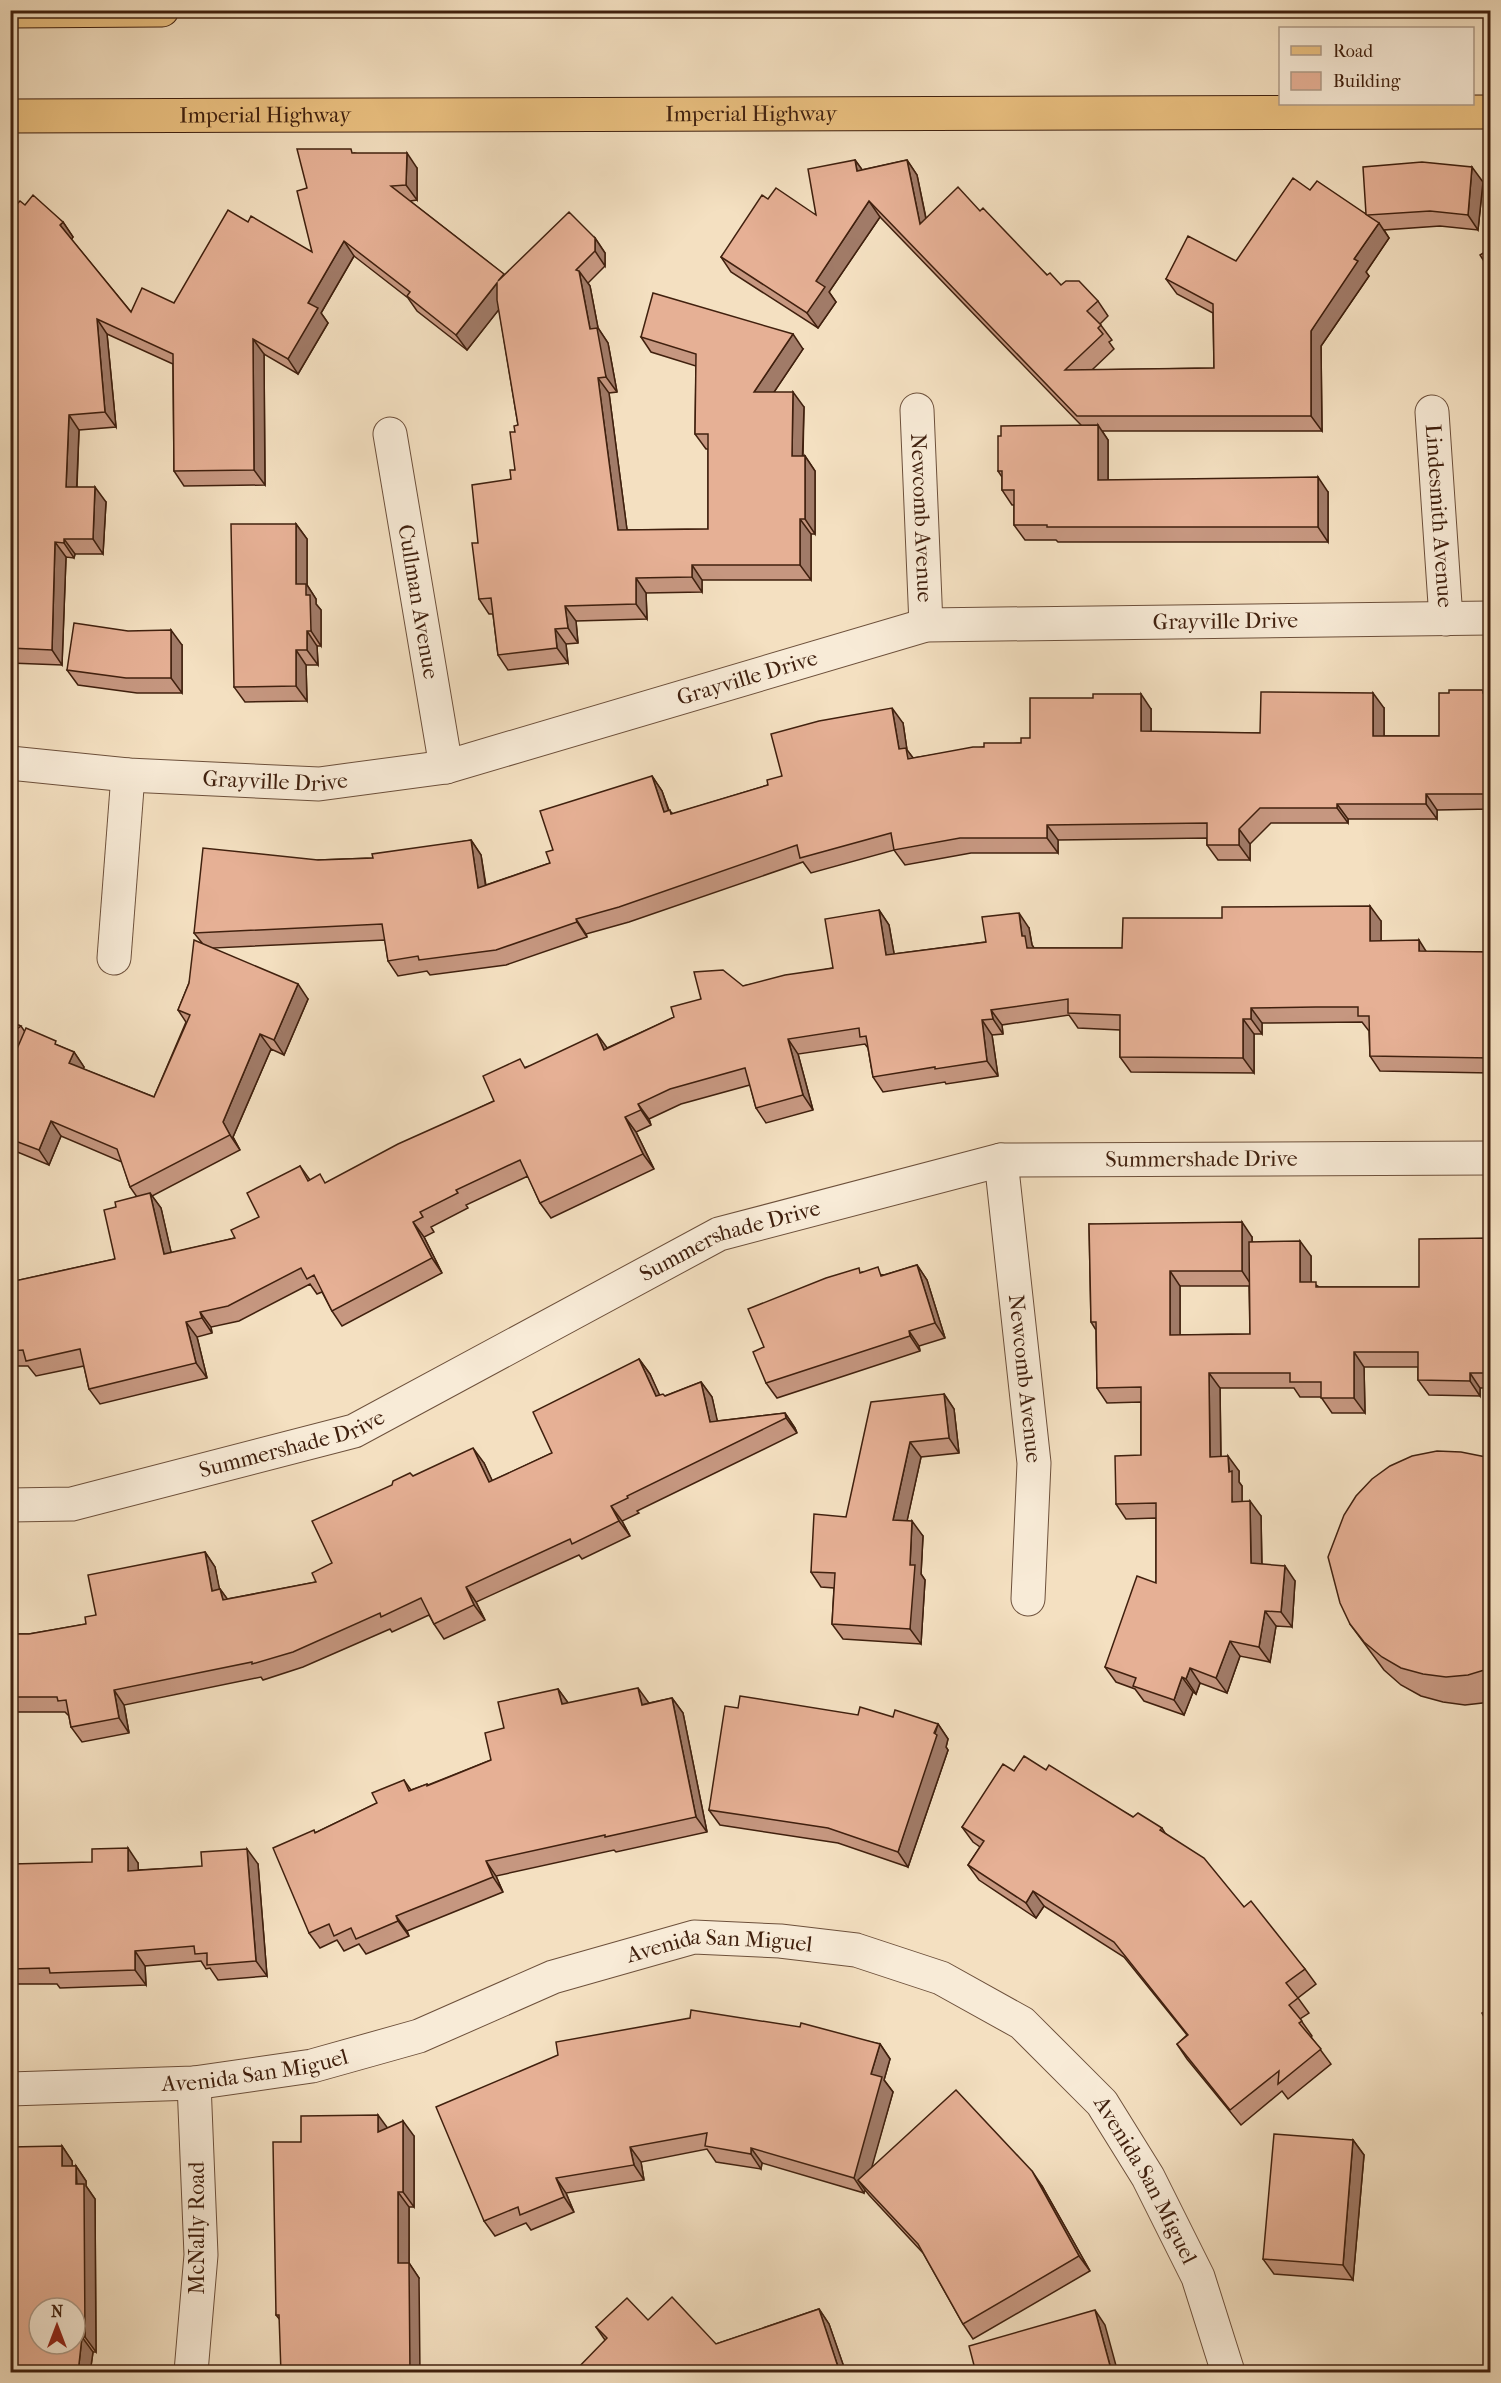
<svg xmlns="http://www.w3.org/2000/svg" width="1501" height="2383" font-family="'IM FELL French Canon',serif">
  <style>
    .lines { fill: none; stroke-linecap: round; stroke-linejoin: round }
    .street-casing { stroke: #6d503b; stroke-width: 35 }
    .primary-casing { stroke: #40200e; stroke-width: 35 }
    .street { stroke: #f8ebd7; stroke-width: 33 }
    .primary { stroke: #eac080; stroke-width: 33 }
    .wall { fill: #c69780; stroke: #40200e; stroke-width: 1.5; fill-rule: evenodd }
    .shaded-wall { fill: #a17b68; stroke: #40200e; stroke-width: 1.5 }
    .building { fill: #e6b095; stroke: #40200e; stroke-width: 1.5; fill-rule: evenodd }
    .labels { text-anchor: middle; dominant-baseline: central; stroke-width: 6; stroke-linejoin: round; paint-order: stroke }
    .street-label { font-size: 22px; fill: #40200e; stroke: #f8ebd7 }
  </style>
  <rect width="100%" height="100%" fill="#f4e0c1"/>
  <filter id="stains"><feTurbulence type="fractalNoise" baseFrequency=".00333" numOctaves="4"/><feColorMatrix values="0 0 0 0 .2 0 0 0 0 .09 0 0 0 0 .02 0 0 0 .5 -.17"/></filter>
  <radialGradient id="worn" r=".72"><stop offset=".6" stop-color="#630" stop-opacity="0"/><stop offset="1" stop-color="#630" stop-opacity=".3"/></radialGradient>
  <g class="lines">
    <defs>
      <g id="street">
        <path id="s1" d="M917,410L926,625"/>
        <path id="s2" d="M1432,412L1446,619"/>
        <path id="s3" d="M390,434L446,767"/>
        <path id="s4" d="M10,763L128,775L319,784L446,767L926,625L1490,618"/>
        <path d="M114,958L128,775"/>
        <path id="s5" d="M1001,1160L1034,1463L1028,1599"/>
        <path id="s6" d="M10,1505L72,1504L354,1431L719,1234L1001,1160L1490,1158"/>
        <path id="s7" d="M10,2089L194,2083L312,2066L419,2036L553,1977L694,1937L780,1941L856,1950L941,1978L1022,2023L1102,2103L1148,2177L1198,2277L1228,2372"/>
        <path d="M191,2372L201,2255L194,2083"/>
      </g>
      <g id="primary">
        <path d="M10,11L162,10"/>
        <path id="s8" d="M10,116L1490,112"/>
      </g>
    </defs>
    <use href="#street" class="street-casing"/>
    <use href="#primary" class="primary-casing"/>
    <use href="#street" class="street"/>
    <use href="#primary" class="primary"/>
  </g>
  <g class="wall">
    <path d="M354,153L417,168V200L410,201L505,275L595,238L605,253V266L588,283L590,286L598,328L608,343L617,392L609,393L627,530L708,529V449H706L695,434L696,366L651,352L641,337L803,349L774,392L804,407L803,456H805L815,471V534H811V580H702V592L646,593L647,619L576,621L578,643L566,644L568,663L508,670L498,655L493,614H489L479,599L478,543L511,479L515,470V432L518,425L499,309L467,350L417,311L408,298L354,256L321,313L328,323L298,374L264,354L265,485L184,486L174,471L173,364L107,334L116,427L79,430L77,487L106,502L103,554H75L74,558L66,557L62,665L10,663V211L25,205L63,222L73,237L71,239L131,312L174,303L248,222L312,252L307,188Z"/>
    <path d="M855,160L862,170L907,160L917,175L926,218L980,211L1047,275L1061,285L1098,301L1108,316L1100,324L1112,340L1109,342L1114,349L1092,370L1214,368L1213,313L1177,294L1166,279L1236,261L1310,190L1366,214L1483,182L1478,230L1440,226L1384,230L1389,238L1366,272L1369,276L1321,346L1322,431H1102L1108,440V480L1328,492V542H1058L1056,540H1025L1014,525V505H1012L1002,490V477L998,471L1081,425L880,217L829,292L836,302L818,328L731,272L721,257L768,199L816,215Z"/>
    <path d="M296,524L307,539V585L316,599V604L321,610V646H317L318,665H306L307,701L245,702L234,687Z"/>
    <path d="M182,645V693H137L78,685L67,670Z"/>
    <path d="M1486,693H1491V809L1437,810V819H1348V823H1271L1250,844V860H1218L1207,845V838L1058,840V853H971L905,865L894,850L811,873L803,862L629,922L586,934L587,937L506,965L430,975L427,971L398,976L388,961L385,940L212,948L308,999L284,1055L271,1049L233,1137L240,1150L152,1196L161,1208L171,1253L235,1238L259,1217L300,1166L310,1180L326,1183L494,1101L526,1067L607,1048L743,986L833,968L879,910L889,925L894,954L986,942L1029,928L1032,945L1034,948H1122L1381,921V941L1426,952H1491V1073L1380,1071L1370,1056L1369,1031L1362,1022L1262,1023V1034H1254V1073L1131,1072L1120,1057V1030L1078,1028L1069,1015L1002,1025L1003,1034L992,1035L998,1076L946,1084L945,1082L883,1092L873,1077L868,1048L865,1044L798,1054L813,1110L766,1123L756,1108L750,1085L681,1104L649,1119L651,1125L636,1132L654,1169L551,1218L540,1203L528,1176L466,1205L468,1208L431,1227L434,1232L424,1237L442,1273L342,1326L332,1311L322,1292L317,1294L310,1284L239,1321L211,1327L212,1333L197,1337L207,1378L100,1404L89,1389L84,1366L36,1376L28,1366H10V1282L115,1259L116,1207L137,1197L130,1187L122,1162L61,1136L49,1165L10,1149V1065L15,1054L10,1058V1022L21,1026L25,1032L74,1052L84,1067L83,1069L154,1097L186,1022L178,1010L189,983L202,943L194,933L318,860L373,858L471,840L481,855L486,885L550,863L553,850L652,776L662,791L669,810L673,814L768,785L782,776L903,723L907,750L913,758L984,747L1021,743L1030,738L1151,709V732L1260,733L1384,708V736H1439Z"/>
    <path d="M1089,1224L1252,1237V1242L1311,1256V1282L1319,1287H1419L1491,1238V1388H1480V1396L1429,1395L1418,1380V1367H1364L1365,1413H1332L1321,1397H1300L1294,1388H1220L1221,1457L1239,1471V1482L1242,1486V1502L1261,1516L1262,1564L1295,1581L1292,1627L1276,1626L1270,1662L1240,1656L1227,1693L1200,1683L1196,1694L1193,1692L1184,1715L1144,1701L1135,1689L1116,1682L1105,1667L1156,1583V1518L1126,1519L1116,1504L1141,1455V1402L1107,1403L1097,1388L1096,1330L1091,1322ZM1180,1286H1249L1250,1334L1180,1335Z"/>
    <path d="M917,1265L927,1280L945,1338L919,1346L920,1351L777,1398L766,1383L764,1347L862,1272L884,1275Z"/>
    <path d="M639,1359L650,1374L659,1395L665,1396L701,1382L712,1397L717,1421L785,1413L795,1428L797,1433L637,1511L639,1513L622,1521L630,1536L582,1559L579,1555L476,1602L485,1620L444,1639L434,1624L429,1615L392,1632L390,1629L303,1667L263,1680L261,1677L124,1705L129,1733L82,1742L71,1727L69,1716L65,1712H10V1634H29L86,1624L96,1615L205,1552L215,1567L219,1589H220L227,1599L316,1582L413,1476L484,1463L492,1481L552,1453Z"/>
    <path d="M944,1394L954,1409L959,1453L921,1457L907,1520L923,1536L921,1574L925,1580L921,1644L843,1639L832,1624L834,1588L821,1587L811,1572L846,1517Z"/>
    <path d="M1491,1460V1702L1465,1705L1443,1702L1421,1696L1401,1685L1384,1670L1350,1624Z"/>
    <path d="M558,1689L568,1703H649L672,1698L683,1713L707,1832L616,1852L614,1850L496,1876L503,1892L407,1931L409,1936L366,1954L359,1944L344,1951L337,1940L320,1948L309,1933L314,1830L315,1833L377,1803L404,1780L411,1790L427,1784L428,1785L491,1760L504,1728Z"/>
    <path d="M738,1708L893,1717L938,1724L948,1739L946,1747L948,1750L908,1867L838,1843L720,1825L709,1810Z"/>
    <path d="M1046,1770L1133,1817L1162,1828L1165,1833L1244,1907L1305,1969L1316,1984L1298,1998L1309,2013L1300,2019L1312,2036L1311,2037L1331,2064L1288,2099L1282,2091L1241,2125L1187,2059L1177,2044L1187,2035L1124,1957L1044,1906L1036,1918L979,1880L968,1865L980,1847L973,1842L962,1827L1014,1771Z"/>
    <path d="M10,1857H12L16,1864L138,1863V1870L258,1864L267,1976L218,1980L210,1968L206,1969L201,1961L145,1966L146,1985L60,1988L57,1984H10Z"/>
    <path d="M800,2027L880,2044L890,2059L884,2080L893,2092L871,2168L1042,2186L1090,2271L973,2339L963,2324L923,2253L869,2195L865,2190L864,2193L762,2163L761,2169L716,2162L707,2149L641,2162L644,2180L566,2193L574,2212L531,2230L526,2223L495,2236L484,2221Z"/>
    <path d="M387,2128L414,2136V2207H409V2263L419,2278L280,2320L276,2315L301,2142Z"/>
    <path d="M1353,2140L1364,2155L1353,2280L1274,2274L1263,2259Z"/>
    <path d="M62,2146L72,2161V2166H76L86,2181V2186L95,2199L96,2352H93L90,2373H10Z"/>
    <path d="M819,2309L829,2324L846,2373L605,2340L596,2327L648,2320L716,2344Z"/>
  </g>
  <g class="shaded-wall">
    <path d="M407,153L417,168V200L406,185Z"/>
    <path d="M855,160L866,175L857,171Z"/>
    <path d="M907,160L917,175L930,239L920,224Z"/>
    <path d="M1472,167L1483,182L1478,230L1468,215Z"/>
    <path d="M869,201L880,217L829,292L836,302L818,328L807,313L816,281Z"/>
    <path d="M63,222L73,237L71,240L60,225Z"/>
    <path d="M1379,223L1389,238L1366,272L1369,276L1321,346L1322,431L1311,416V331L1354,259Z"/>
    <path d="M595,238L605,253V266L595,251Z"/>
    <path d="M344,241L354,256L321,313L328,323L298,374L288,359L308,303Z"/>
    <path d="M579,271L590,286L598,328L608,343L617,392L606,377L590,329Z"/>
    <path d="M497,283L508,298L467,350L456,335Z"/>
    <path d="M97,319L107,334L116,427L105,412Z"/>
    <path d="M793,334L803,349L764,407L754,392Z"/>
    <path d="M253,339L264,354L265,485L254,470Z"/>
    <path d="M598,378L609,393L629,545L618,530Z"/>
    <path d="M793,392L804,407L802,471L792,456Z"/>
    <path d="M69,415L79,430L76,502L66,487Z"/>
    <path d="M1098,425L1108,440V495L1098,480Z"/>
    <path d="M805,456L815,471V534L805,519Z"/>
    <path d="M1318,477L1328,492V542L1318,527Z"/>
    <path d="M95,487L106,502L103,554L93,539Z"/>
    <path d="M800,519L811,534V580L800,565Z"/>
    <path d="M296,524L307,539V585L316,599V604L321,610V646L311,631L296,584Z"/>
    <path d="M64,539L75,554L74,558L64,543Z"/>
    <path d="M55,542L66,557L62,665L52,650Z"/>
    <path d="M692,565L702,580V592L692,577Z"/>
    <path d="M636,578L646,593L647,619L636,604Z"/>
    <path d="M565,606L576,621L578,643L568,628Z"/>
    <path d="M555,629L566,644L568,663L557,648Z"/>
    <path d="M171,630L182,645V693L171,678Z"/>
    <path d="M307,631L317,646L318,665L307,650Z"/>
    <path d="M296,650L306,665L307,701L296,686Z"/>
    <path d="M1373,693L1384,708V751L1373,736Z"/>
    <path d="M1141,694L1151,709V746L1141,731Z"/>
    <path d="M892,708L903,723L907,750L917,763L919,774L899,749Z"/>
    <path d="M652,776L662,791L674,827L664,812Z"/>
    <path d="M1426,794L1437,810V819L1426,804Z"/>
    <path d="M1337,804L1348,819V823L1337,808Z"/>
    <path d="M1047,825L1058,840V853L1047,838Z"/>
    <path d="M1239,829L1250,844V860L1239,845Z"/>
    <path d="M10,831L17,840L10,863Z"/>
    <path d="M471,840L481,855L488,903L478,888Z"/>
    <path d="M1370,906L1381,921V956L1370,941Z"/>
    <path d="M879,910L889,925L897,970L886,955Z"/>
    <path d="M1019,913L1029,928L1032,945L1036,951L1027,948L1022,936Z"/>
    <path d="M576,919L586,934L587,937L577,922Z"/>
    <path d="M1419,940L1429,956L1419,951Z"/>
    <path d="M298,984L308,999L284,1055L274,1040Z"/>
    <path d="M1251,1008L1262,1023V1034L1251,1019Z"/>
    <path d="M991,1010L1002,1025L1003,1034L993,1019Z"/>
    <path d="M1243,1019L1254,1034V1073L1243,1058Z"/>
    <path d="M982,1020L992,1035L998,1076L987,1061Z"/>
    <path d="M260,1034L271,1049L233,1137L240,1150L230,1135L223,1122Z"/>
    <path d="M597,1034L608,1049L604,1050Z"/>
    <path d="M788,1039L798,1054L813,1110L803,1095Z"/>
    <path d="M74,1052L84,1067L80,1078L69,1063Z"/>
    <path d="M638,1104L649,1119L651,1125L641,1110Z"/>
    <path d="M625,1117L636,1132L654,1169L643,1154Z"/>
    <path d="M51,1121L61,1136L49,1165L39,1150Z"/>
    <path d="M150,1193L161,1208L175,1269L164,1254Z"/>
    <path d="M413,1222L424,1237L442,1273L432,1258Z"/>
    <path d="M1242,1222L1252,1237V1286L1242,1271Z"/>
    <path d="M1300,1241L1311,1256V1297L1300,1282Z"/>
    <path d="M917,1265L927,1280L945,1338L935,1323Z"/>
    <path d="M1170,1271L1180,1286V1350L1170,1335Z"/>
    <path d="M200,1312L211,1327L212,1333L202,1318Z"/>
    <path d="M186,1322L197,1337L207,1378L196,1363Z"/>
    <path d="M909,1331L919,1346L920,1351L910,1336Z"/>
    <path d="M1354,1352L1364,1367L1365,1413L1354,1398Z"/>
    <path d="M639,1359L650,1374L667,1411L656,1396Z"/>
    <path d="M1209,1373L1220,1388L1221,1472L1210,1457Z"/>
    <path d="M1470,1373L1480,1388V1396L1470,1381Z"/>
    <path d="M701,1382L712,1397L721,1437L710,1422Z"/>
    <path d="M944,1394L954,1409L959,1453L949,1438Z"/>
    <path d="M785,1413L795,1428L797,1433L786,1418Z"/>
    <path d="M910,1442L921,1457L904,1535L893,1520Z"/>
    <path d="M473,1448L484,1463L500,1497L489,1482Z"/>
    <path d="M1228,1456L1239,1471V1482L1242,1486V1517L1232,1502Z"/>
    <path d="M1250,1501L1261,1516L1262,1578L1251,1563Z"/>
    <path d="M611,1506L622,1521L630,1536L619,1521Z"/>
    <path d="M912,1521L923,1536L921,1574L925,1580L921,1644L910,1629V1565Z"/>
    <path d="M205,1552L215,1567L223,1606L212,1591Z"/>
    <path d="M1285,1566L1295,1581L1292,1627L1281,1612Z"/>
    <path d="M466,1587L476,1602L485,1620L474,1605Z"/>
    <path d="M220,1589L231,1604L223,1600Z"/>
    <path d="M1265,1611L1276,1626L1270,1662L1259,1647Z"/>
    <path d="M1230,1641L1240,1656L1227,1693L1216,1678Z"/>
    <path d="M1190,1668L1200,1683L1196,1694L1186,1679Z"/>
    <path d="M1182,1677L1193,1692L1184,1715L1174,1700Z"/>
    <path d="M638,1688L649,1703L642,1705Z"/>
    <path d="M558,1689L569,1704H562Z"/>
    <path d="M114,1690L124,1705L129,1733L119,1718Z"/>
    <path d="M672,1698L683,1713L707,1832L696,1817Z"/>
    <path d="M938,1724L948,1739L946,1747L948,1750L908,1867L898,1852Z"/>
    <path d="M128,1848L138,1863L139,1886L128,1871Z"/>
    <path d="M247,1849L258,1864L267,1976L256,1961Z"/>
    <path d="M12,1857L22,1872L12,1864Z"/>
    <path d="M486,1861L496,1876L503,1892L493,1877Z"/>
    <path d="M1033,1891L1044,1906L1036,1918L1026,1903Z"/>
    <path d="M396,1916L407,1931L409,1936L398,1921Z"/>
    <path d="M135,1951L145,1966L146,1985L135,1970Z"/>
    <path d="M880,2044L890,2059L884,2080L893,2092L866,2188L858,2180L865,2190L864,2193L854,2178L871,2074Z"/>
    <path d="M378,2115L389,2130L378,2132Z"/>
    <path d="M403,2121L414,2136V2207L403,2192Z"/>
    <path d="M1353,2140L1364,2155L1353,2280L1343,2265Z"/>
    <path d="M62,2146L72,2161L73,2181L62,2166Z"/>
    <path d="M630,2147L641,2162L644,2180L634,2165Z"/>
    <path d="M751,2148L762,2163L761,2169L751,2154Z"/>
    <path d="M76,2166L86,2181V2186L95,2199L96,2352L85,2337Z"/>
    <path d="M1032,2171L1042,2186L1090,2271L1079,2256Z"/>
    <path d="M556,2178L566,2193L574,2212L564,2197Z"/>
    <path d="M398,2192L409,2207V2263L419,2278L420,2373H410L398,2263Z"/>
    <path d="M819,2309L829,2324L846,2373H840Z"/>
    <path d="M1095,2310L1105,2325L1118,2373H1112Z"/>
    <path d="M82,2337L93,2352L90,2373H78Z"/>
  </g>
  <g class="building">
    <path d="M297,149H351L352,153H407L406,185L391,186L504,274L498,281L569,212L595,238V251L576,270L579,271L590,329L597,328L606,377L598,378L618,530L708,529V434H695L696,354L641,337L653,293L793,334L754,392H793L792,456H805V519H800V565H692V577L636,578V604L565,606L568,628L555,629L557,648L498,655L491,598L479,599L472,543H478L472,485L511,479L510,470H515L510,432H515L514,426L518,425L497,300V283L456,335L407,296L410,292L344,241L308,303L318,308L288,359L253,339L254,470L174,471L173,354L97,319L105,412L69,415L66,487H95L93,539H64V543L55,542L52,650L10,648V211L20,201L25,205L33,195L63,222L60,225L131,312L142,288L174,303L228,210L248,222L251,216L312,252L297,191L307,188Z"/>
    <path d="M855,160L857,171L907,160L920,224L958,187L980,211L983,208L1047,275L1050,273L1061,285L1066,281H1079L1098,301L1087,311L1101,325L1098,328L1103,334L1065,370L1214,368L1213,304L1166,279L1188,236L1236,261L1293,178L1310,190L1317,181L1366,214L1363,167L1422,162L1472,167L1468,215L1430,211L1367,215L1379,223L1354,259L1358,261L1311,331V416H1077L869,201L816,281L825,287L807,313L721,257L762,195L768,199L776,188L816,215L808,169Z"/>
    <path d="M1491,248V278L1486,272L1489,269L1480,255Z"/>
    <path d="M1098,425V480L1318,477V527H1047V525H1014V490H1002V471H998V436H1001V426Z"/>
    <path d="M231,524H296V584H306V595H310L311,631H307V650H296V686L234,687Z"/>
    <path d="M74,623L128,631L171,630V678H126L67,670Z"/>
    <path d="M1449,690H1483V693H1491V794H1426V804H1337V808H1260L1239,829V845H1207V823L1047,825V838H960L894,850L891,833L800,858L797,845L619,907L576,919L577,922L496,950L419,960L418,956L388,961L382,924L194,933L203,848L318,860L373,858L372,854L471,840L478,888L550,863L546,852L553,850L540,811L652,776L664,812L670,810L671,814L768,785L767,780L782,776L771,734L819,721L892,708L899,749L906,748L908,759L973,747H984V743H1021V738H1030V698H1093V694H1141V731L1260,733L1261,692L1373,693V736H1439V693H1449Z"/>
    <path d="M1370,906V941L1419,940V951L1491,952V1058L1370,1056L1369,1016H1358V1007H1316L1251,1008V1019H1243V1058L1120,1057V1015L1068,1013V999L991,1010L993,1019L982,1020L987,1061L935,1069V1067L873,1077L866,1036L860,1037L859,1028L788,1039L803,1095L756,1108L745,1068L670,1089L638,1104L641,1110L625,1117L643,1154L540,1203L520,1160L456,1190L458,1193L420,1212L423,1217L413,1222L432,1258L332,1311L314,1275L307,1279L301,1268L228,1306L200,1312L202,1318L186,1322L196,1363L89,1389L80,1349L26,1361L23,1350L10,1351V1282L115,1259L104,1210L116,1207L115,1202L150,1193L164,1254L235,1238L231,1230L259,1217L247,1193L300,1166L308,1181L320,1174L325,1183L398,1144L494,1101L483,1076L520,1059L525,1068L597,1034L604,1050L674,1017L671,1007L701,999L694,972L723,970L743,986L785,975L833,968L825,919L879,910L886,955L986,942L982,917L1019,913L1022,936H1025L1027,948H1122L1123,918H1222V907Z"/>
    <path d="M194,940L298,984L274,1040L260,1034L223,1122L230,1135L130,1187L117,1149L51,1121L39,1150L10,1139V1065L26,1028L56,1041L55,1044L74,1052L69,1063L154,1097L190,1015L178,1010L189,983Z"/>
    <path d="M10,1022L21,1026L10,1034Z"/>
    <path d="M1242,1222V1271H1170V1335L1250,1334L1249,1242L1300,1241V1282H1316V1287H1419V1239L1491,1238V1373H1470V1381L1418,1380V1352H1354V1398H1321V1382H1290V1373H1209L1210,1457L1228,1456L1229,1472L1232,1471V1502L1250,1501L1251,1563L1285,1566L1281,1612L1265,1611L1259,1647L1230,1641L1216,1678L1190,1668L1186,1679L1182,1677L1174,1700L1133,1686L1136,1678L1105,1667L1137,1576L1156,1583V1503L1116,1504L1115,1456L1141,1455V1387L1097,1388L1096,1322H1091L1089,1224Z"/>
    <path d="M917,1265L935,1323L909,1331L910,1336L766,1383L753,1352L764,1347L748,1309L826,1278L859,1268L860,1273L878,1267L881,1276Z"/>
    <path d="M639,1359L656,1396L663,1394L665,1396L701,1382L710,1422L785,1413L786,1418L627,1496L628,1498L611,1506L619,1521L572,1544L570,1539L466,1587L474,1605L434,1624L421,1598L381,1617L380,1613L293,1652L252,1664V1662L114,1690L119,1718L71,1727L66,1700L58,1701L57,1697H10V1634H29L86,1624L85,1617L96,1615L88,1575L205,1552L212,1591L220,1589L223,1600L316,1582L312,1573L332,1563L312,1521L392,1485L393,1481L410,1473L413,1476L473,1448L489,1482L552,1453L533,1412Z"/>
    <path d="M944,1394L949,1438L910,1442L893,1520L912,1521L910,1565H915L910,1629L832,1624L835,1573L811,1572L814,1514L846,1517L871,1402Z"/>
    <path d="M1437,1451L1461,1452L1486,1457L1491,1460V1668L1468,1675L1446,1677L1423,1674L1401,1668L1382,1657L1364,1642L1350,1624L1340,1603L1328,1557L1344,1515L1356,1496L1372,1479L1390,1466L1412,1456Z"/>
    <path d="M638,1688L642,1705L672,1698L696,1817L605,1837V1835L486,1861L493,1877L396,1916L398,1921L356,1939L351,1928L334,1936L329,1924L309,1933L273,1848L314,1830L315,1833L377,1803L372,1793L404,1780L409,1791L427,1784V1786L491,1760L485,1733L504,1728L498,1702L558,1689L562,1704Z"/>
    <path d="M740,1696L858,1715L860,1707L893,1717L895,1710L938,1724L934,1733L937,1735L898,1852L828,1828L709,1810L725,1706L738,1708Z"/>
    <path d="M1024,1756L1046,1770L1049,1765L1133,1817L1138,1813L1162,1828L1160,1830L1204,1858L1244,1907L1251,1901L1305,1969L1286,1983L1298,1998L1289,2005L1302,2021L1299,2023L1321,2049L1278,2084L1279,2071L1230,2110L1177,2044L1188,2035L1114,1942L1033,1891L1026,1903L968,1865L984,1841L962,1827L1003,1764L1014,1771Z"/>
    <path d="M128,1848V1871L202,1866L201,1852L247,1849L256,1961L207,1965V1953L195,1954L194,1946L135,1951V1970L50,1973L49,1968L10,1969V1857H12V1864L92,1862V1849Z"/>
    <path d="M1491,2008V2031L1482,2013Z"/>
    <path d="M691,2010L800,2027L801,2023L880,2044L871,2074L882,2077L854,2178L751,2148V2154L705,2146L707,2133L630,2147L634,2165L556,2178L564,2197L520,2215L518,2207L484,2221L436,2107L558,2055L556,2042L690,2018Z"/>
    <path d="M956,2090L1032,2171L1079,2256L963,2324L918,2244L858,2180Z"/>
    <path d="M378,2115V2132L403,2121V2192H398V2263H409L410,2373H281L279,2315H276L273,2142H301V2116Z"/>
    <path d="M1274,2134L1353,2140L1343,2265L1263,2259Z"/>
    <path d="M62,2146V2166H76V2184H84L85,2337H82L78,2373H10V2147ZM39,2308H75V2344H39Z"/>
    <path d="M672,2297L716,2344L819,2309L840,2373H573L607,2338L596,2327L627,2298L648,2320Z"/>
    <path d="M1095,2310L1112,2373H976L969,2346Z"/>
  </g>
  <g class="labels">
    <g class="street-label">
      <text stroke="none"><textPath href="#s8" startOffset="741">Imperial Highway</textPath></text>
      <text stroke="none"><textPath href="#s8" startOffset="255">Imperial Highway</textPath></text>
      <text stroke="none"><textPath href="#s2" startOffset="104">Lindesmith Avenue</textPath></text>
      <text stroke="none"><textPath href="#s1" startOffset="108">Newcomb Avenue</textPath></text>
      <text stroke="none"><textPath href="#s3" startOffset="170">Cullman Avenue</textPath></text>
      <text stroke="none"><textPath href="#s4" startOffset="1238">Grayville Drive</textPath></text>
      <text stroke="none"><textPath href="#s4" startOffset="752">Grayville Drive</textPath></text>
      <text stroke="none"><textPath href="#s4" startOffset="266">Grayville Drive</textPath></text>
      <text stroke="none"><textPath href="#s6" startOffset="1260">Summershade Drive</textPath></text>
      <text stroke="none"><textPath href="#s6" startOffset="776">Summershade Drive</textPath></text>
      <text stroke="none"><textPath href="#s5" startOffset="220">Newcomb Avenue</textPath></text>
      <text stroke="none"><textPath href="#s6" startOffset="290">Summershade Drive</textPath></text>
      <text stroke="none"><textPath href="#s7" startOffset="732">Avenida San Miguel</textPath></text>
      <text stroke="none"><textPath href="#s7" startOffset="246">Avenida San Miguel</textPath></text>
      <text stroke="none"><textPath href="#s7" startOffset="1254">Avenida San Miguel</textPath></text>
      <text transform="translate(197 2228) rotate(-90)">McNally Road</text>
    </g>
  </g>
  <rect width="1501" height="2383" fill="none" stroke="#f4e0c1" stroke-width="36"/>
  <rect x="12" y="12" width="1477" height="2359" fill="none" stroke="#40200e" stroke-width="3"/>
  <rect x="18" y="18" width="1465" height="2347" fill="none" stroke="#40200e" stroke-width="1.5"/>
  <rect x="1279" y="27" width="195" height="78" fill="#f8ebd7" stroke="#ae9a87" stroke-width="1.5"/>
  <rect x="1291" y="46" width="30" height="9" fill="#eac080" stroke="#ae9a87" stroke-width="1.5"/>
  <text x="1333" y="57" font-size="18" fill="#40200e">Road</text>
  <rect x="1291" y="72" width="30" height="18" fill="#e6b095" stroke="#ae9a87" stroke-width="1.5"/>
  <text x="1333" y="87" font-size="18" fill="#40200e">Building</text>
  <g transform="translate(57 2326)"><circle r="28" fill="#f8ebd7" stroke="#ae9a87" stroke-width="1.5"/>
  <path d="M0-4.5L10 22L0 15L-10 22Z" fill="#8f2418"/>
  <text y="-9" font-size="16" font-weight="bold" text-anchor="middle" fill="#40200e">N</text>
  </g>
  <rect width="100%" height="100%" filter="url(#stains)"/>
  <rect width="100%" height="100%" fill="url(#worn)"/>
</svg>
